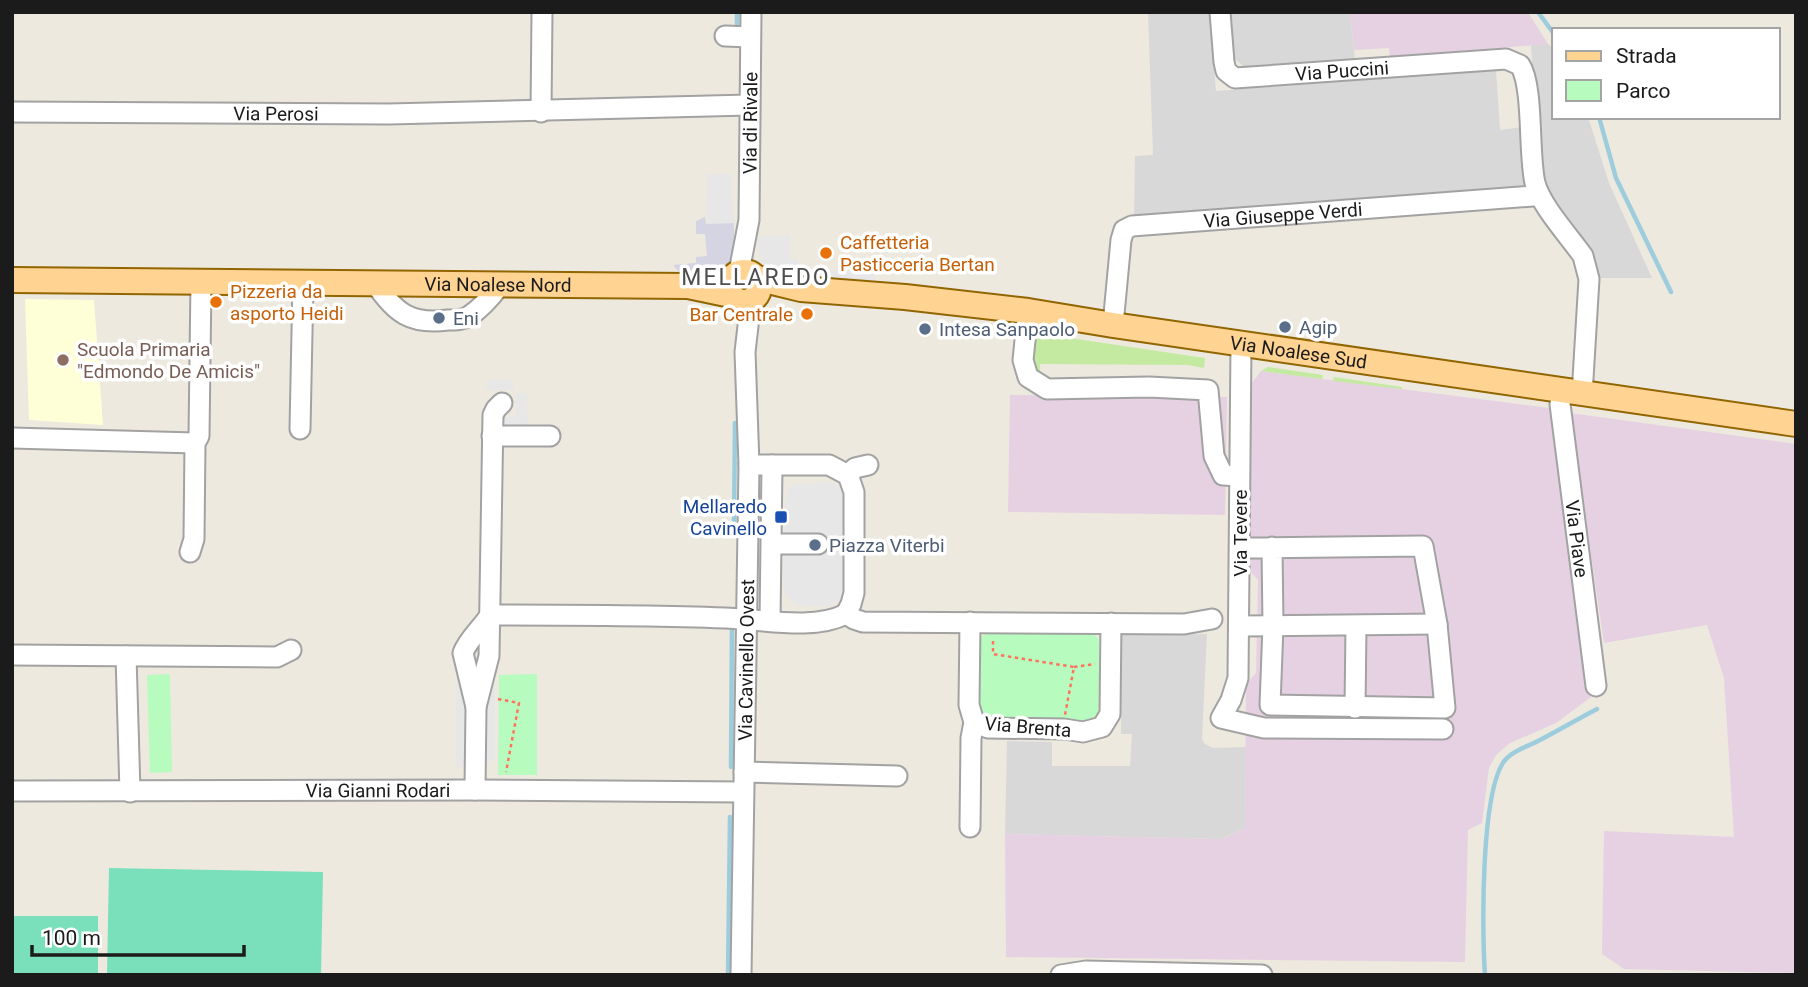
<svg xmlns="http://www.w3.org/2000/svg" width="1808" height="987" font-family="Roboto,sans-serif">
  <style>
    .residential { fill: #d9d8d8 }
    .industrial { fill: #e6d1e2 }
    .education { fill: #feffd6 }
    .grass { fill: #c4eaa2 }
    .park { fill: #b8fbbf }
    .pitch { fill: #79e0bb }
    .parking { fill: #e7e7e7 }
    .plaza { fill: #d4d4e3 }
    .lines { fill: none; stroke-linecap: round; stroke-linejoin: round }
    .stream { stroke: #9dcddd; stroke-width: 4.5 }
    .minor-casing { stroke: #a2a2a2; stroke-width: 23 }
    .major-casing { stroke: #916500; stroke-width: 28 }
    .path { stroke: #ff735e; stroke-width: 2.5; stroke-dasharray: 3.5 3.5; stroke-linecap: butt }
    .minor { stroke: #fff; stroke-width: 19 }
    .major { stroke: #ffd392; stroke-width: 24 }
    .food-dot { fill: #e8710a; stroke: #fff; stroke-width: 2.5 }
    .service-dot { fill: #5c6f8a; stroke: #fff; stroke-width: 2.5 }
    .education-dot { fill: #8d6e63; stroke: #fff; stroke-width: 2.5 }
    .transit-dot { fill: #1a4fb4; stroke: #fff; stroke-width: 2.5 }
    .labels { text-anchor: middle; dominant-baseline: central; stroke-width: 7; stroke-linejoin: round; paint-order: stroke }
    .street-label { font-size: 19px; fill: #1b1b1b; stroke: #fff }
    .food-label { font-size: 19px; fill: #c56008; stroke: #fff; text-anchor: start }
    .service-label { font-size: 19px; fill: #4e5e75; stroke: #fff; text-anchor: start }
    .education-label { font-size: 19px; fill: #785e54; stroke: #fff; text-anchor: start }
    .transit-label { font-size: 19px; fill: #164399; stroke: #fff; text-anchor: end }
    .quarter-label { font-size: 23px; letter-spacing: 2px; fill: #4e4e4e; stroke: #fff }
  </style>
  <rect width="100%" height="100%" fill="#ede9df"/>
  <g class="residential">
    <path d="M1148,12H1209L1216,91L1496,70L1500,130L1522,127L1525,184L1523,186L1134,215L1135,156L1153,155Z"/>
    <path d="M1229,12H1350L1355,61L1246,69L1233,57Z"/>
    <path d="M1548,44L1554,49V117H1588L1609,183L1652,278H1599L1586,248L1558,207L1544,181L1537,138L1531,45Z"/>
    <path d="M1207,634L1202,739L1205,744L1213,748L1246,747L1245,828L1222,839L1005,834L1007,741L1052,742V766H1130L1132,734H1121L1122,635Z"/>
  </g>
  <g class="industrial">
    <path d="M1350,12H1528L1548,44L1390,57L1389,48L1354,50Z"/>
    <path d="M1261,371L1549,408L1553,411L1591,697L1556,723L1510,743L1496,755L1489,768L1482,823L1468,830L1465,962L1006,957L1005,834L1223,839L1245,828L1246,684L1256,673L1258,580L1248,569L1249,387Z"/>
    <path d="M1010,395L1227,397L1225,515L1008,512Z"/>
    <path d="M1570,413L1796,444V973L1624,969L1602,954L1604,831L1734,837L1724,678L1707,625L1604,643Z"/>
  </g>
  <path class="education" d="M25,299L94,300L103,425L29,420Z"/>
  <g class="grass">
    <path d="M1036,333L1205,358L1204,368L1188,365L1040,364V374L1032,370V341Z"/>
    <path d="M1268,367L1323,375L1322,379L1261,371Z"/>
    <path d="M1334,377L1402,387V389L1333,381Z"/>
  </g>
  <g class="park">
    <path d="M987,633H1092L1098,638L1101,646L1098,714L1092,720L1085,721L995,720L987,718L980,708L981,637Z"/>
    <path d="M170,674L172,772L150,773L147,675Z"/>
    <path d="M537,674V775H498L499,675Z"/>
  </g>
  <g class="pitch">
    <path d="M109,868L323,872L321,975H107Z"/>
    <rect x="12" y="916" width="86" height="59"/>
  </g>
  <g class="parking">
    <path d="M707,174H731L734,223L706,224Z"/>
    <path d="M790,235V259H798L799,269L876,272L875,282L797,279L768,273L759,254L758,237Z"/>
    <path d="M487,380H513L514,390H487Z"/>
    <path d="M516,393H527L528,427L499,428V417H516Z"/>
    <path d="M834,483L844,490L847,505L845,588L840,600L829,606L797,605L788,598L783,586L785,501L788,489L796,484Z"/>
    <rect x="456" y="684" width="11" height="83"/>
    <rect x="484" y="684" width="11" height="77"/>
  </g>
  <path class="plaza" d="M705,217L706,224L734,223V255L731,262L721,270L713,271L679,272L673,265L696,263V257L707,256L705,234H696V221Z"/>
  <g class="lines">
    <g class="stream">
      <path d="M1538,12L1554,34"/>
      <path d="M737,29V12"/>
      <path d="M1599,117L1616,178L1671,292"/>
      <path d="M734,525L735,423"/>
      <path d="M731,767L732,626"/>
      <path d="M728,975L730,817"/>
      <path d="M1485,975C1482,935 1480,783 1507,758C1516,749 1529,746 1540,740C1559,730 1578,719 1597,709"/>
    </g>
    <defs>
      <g id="minor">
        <path id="s1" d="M1220,12L1224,62L1226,71L1235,78L1506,59L1520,65C1534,87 1528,153 1535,183C1541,206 1569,236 1583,256L1589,279L1582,395"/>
        <path d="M725,36L750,37"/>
        <path id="s2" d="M12,112L389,114L749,105"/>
        <path d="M541,112L542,12"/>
        <path id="s3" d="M739,272L749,220L751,12"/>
        <path d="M375,283C395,313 411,325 448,320C455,320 463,320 469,316C482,308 491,297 500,285"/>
        <path d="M1028,311L1023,360L1028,377L1047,389L1149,387L1208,390L1214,456L1223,475L1239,476"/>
        <path id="s4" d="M1113,325L1121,240L1124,230L1132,226L1533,196L1538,193"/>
        <path d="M1241,344L1238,678L1231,700L1221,718L1264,728L1443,729"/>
        <path id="s5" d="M1562,391L1560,404L1596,686"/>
        <path d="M300,429L303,283"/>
        <path d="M492,436H550"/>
        <path d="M12,438L195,443"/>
        <path d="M749,465H829L848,475L854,492V593L851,604L846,614"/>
        <path d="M848,475L855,468L868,465"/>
        <path d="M772,544H818"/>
        <path d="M1240,548L1423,546L1437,624L1445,708L1270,705L1273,626L1272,547"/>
        <path d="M190,552L194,539L195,443L199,436L201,281"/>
        <path d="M490,615C568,615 647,615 725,618C761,619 813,631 846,614L854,619L863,622L1184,624L1212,619"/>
        <path d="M770,621L772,465"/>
        <path d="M970,622L969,705L974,722L971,738L970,827"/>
        <path d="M1240,626L1437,624"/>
        <path d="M12,655L277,657L291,650"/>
        <path d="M126,656L130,792"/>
        <path d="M476,707L489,656L493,415L496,409L502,403"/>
        <path d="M1355,708L1356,626"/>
        <path d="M974,722L988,728L1064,729L1083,732L1102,727L1110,714L1111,623"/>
        <path d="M744,772L897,776"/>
        <path d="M475,790L476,707L463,653C468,639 482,628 490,615"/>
        <path id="s6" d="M12,791L475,790L743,792"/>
        <path id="s7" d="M741,975L749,465L745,352L751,300"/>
        <path d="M1061,975L1086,971L1262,975"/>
      </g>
      <g id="major">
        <circle cx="744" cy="287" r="15"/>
        <path id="s8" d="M756,278L801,289L905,297L1028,311L1113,325L1796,424"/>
        <path id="s9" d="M12,280L688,286L731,295"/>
      </g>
    </defs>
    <use href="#minor" class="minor-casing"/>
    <use href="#major" class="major-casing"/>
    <g class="path">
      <path d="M993,641V654L1074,667L1065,715"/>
      <path d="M1074,667L1095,664"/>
      <path d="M498,699L519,703L506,772"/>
    </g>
    <use href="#minor" class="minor"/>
    <use href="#major" class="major"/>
  </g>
  <g class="food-dot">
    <circle cx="826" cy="253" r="7"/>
    <circle cx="216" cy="302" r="7"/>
    <circle cx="807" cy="314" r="7"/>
  </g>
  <g class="service-dot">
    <circle cx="439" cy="318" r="7"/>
    <circle cx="1285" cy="327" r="7"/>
    <circle cx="925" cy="329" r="7"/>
    <circle cx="815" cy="545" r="7"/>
  </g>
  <circle class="education-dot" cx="63" cy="360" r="7"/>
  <rect class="transit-dot" x="774" y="510" width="14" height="14" rx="3.5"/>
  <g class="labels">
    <g class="street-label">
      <text stroke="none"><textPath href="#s1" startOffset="178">Via Puccini</textPath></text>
      <text stroke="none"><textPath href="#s2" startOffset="264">Via Perosi</textPath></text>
      <text stroke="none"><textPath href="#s3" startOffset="150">Via di Rivale</textPath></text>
      <text stroke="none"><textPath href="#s4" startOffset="256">Via Giuseppe Verdi</textPath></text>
      <text stroke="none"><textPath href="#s9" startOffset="486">Via Noalese Nord</textPath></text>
      <text stroke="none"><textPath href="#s8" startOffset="548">Via Noalese Sud</textPath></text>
      <text transform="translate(1240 533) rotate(-90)">Via Tevere</text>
      <text stroke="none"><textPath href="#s5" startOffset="149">Via Piave</textPath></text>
      <text stroke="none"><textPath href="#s7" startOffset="315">Via Cavinello Ovest</textPath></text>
      <text transform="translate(1028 727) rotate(5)">Via Brenta</text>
      <text stroke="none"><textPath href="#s6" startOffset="366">Via Gianni Rodari</textPath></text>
    </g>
    <g class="food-label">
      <text x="840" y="242">Caffetteria<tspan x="840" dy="22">Pasticceria Bertan</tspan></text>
      <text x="230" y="291">Pizzeria da<tspan x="230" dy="22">asporto Heidi</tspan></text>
      <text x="793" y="314" text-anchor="end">Bar Centrale</text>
    </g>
    <g class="service-label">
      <text x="453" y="318">Eni</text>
      <text x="1299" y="327">Agip</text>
      <text x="939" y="329">Intesa Sanpaolo</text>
      <text x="829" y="545">Piazza Viterbi</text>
    </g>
    <g class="education-label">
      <text x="77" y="349">Scuola Primaria<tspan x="77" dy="22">"Edmondo De Amicis"</tspan></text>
    </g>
    <g class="transit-label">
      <text x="767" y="506">Mellaredo<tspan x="767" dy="22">Cavinello</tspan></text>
    </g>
    <g class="quarter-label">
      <text x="756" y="277">MELLAREDO</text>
    </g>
  </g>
  <rect width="1808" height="987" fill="none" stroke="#1b1b1b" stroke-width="28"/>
  <rect x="1552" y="28" width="228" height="91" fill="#ffffff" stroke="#a4a4a4" stroke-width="2"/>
  <rect x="1566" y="51" width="35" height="10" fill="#ffd392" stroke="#a4a4a4" stroke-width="2"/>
  <text x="1616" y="63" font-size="21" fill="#1b1b1b">Strada</text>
  <rect x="1566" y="80" width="35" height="21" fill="#b8fbbf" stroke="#a4a4a4" stroke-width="2"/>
  <text x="1616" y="98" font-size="21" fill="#1b1b1b">Parco</text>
  <path d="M32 945v10h212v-10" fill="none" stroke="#1b1b1b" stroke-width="3.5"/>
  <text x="42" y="945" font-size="21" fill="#1b1b1b" stroke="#ffffff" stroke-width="5" paint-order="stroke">100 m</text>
</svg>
